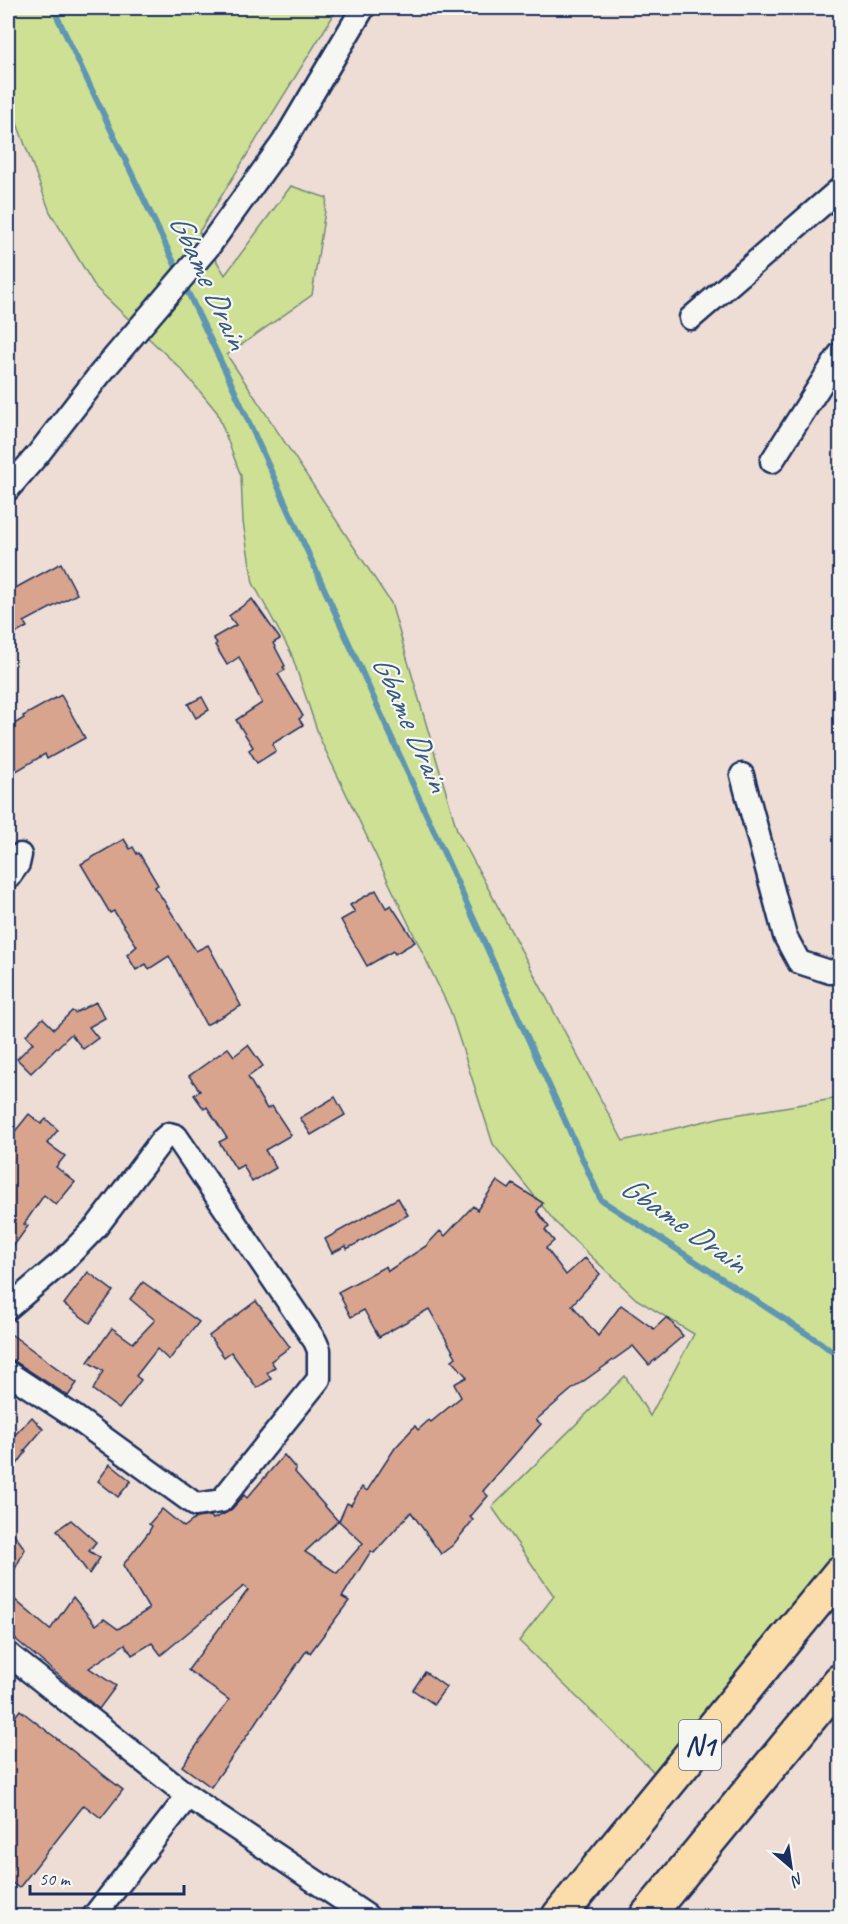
<svg xmlns="http://www.w3.org/2000/svg" width="848" height="1924" font-family="Caveat,sans-serif">
  <style>
    .green { fill: #cee094; stroke: #748879; stroke-width: 1.5 }
    .lines { fill: none; stroke-linecap: round; stroke-linejoin: round }
    .stream { stroke: #5f96b1; stroke-width: 6 }
    .building { fill: #d8a48d; stroke: #1b2f5e; stroke-width: 1.5 }
    .minor-casing { stroke: #1b2f5e; stroke-width: 27 }
    .highway-casing { stroke: #1b2f5e; stroke-width: 38 }
    .minor { stroke: #f6f6f2; stroke-width: 22 }
    .highway { stroke: #fbddab; stroke-width: 33 }
    .labels { text-anchor: middle; dominant-baseline: central; stroke-width: 4.5; stroke-linejoin: round; paint-order: stroke }
    .shield { fill: #f6f6f2; stroke: #5d6b8a; stroke-width: 1.5 }
    .shield-label { font-size: 28px; font-weight: bold; fill: #1b2f5e }
    .water-label { font-size: 32px; font-style: italic; fill: #375a81; stroke: #f6f6f2 }
  </style>
  <rect width="100%" height="100%" fill="#edddd4"/>
  <filter id="ink" filterUnits="userSpaceOnUse"><feTurbulence type="fractalNoise" baseFrequency=".0167" numOctaves="2"/><feDisplacementMap in="SourceGraphic" scale="12" xChannelSelector="R" yChannelSelector="G"/><feConvolveMatrix kernelMatrix="1 2 1 2 8 2 1 2 1" color-interpolation-filters="sRGB"/></filter>
  <g filter="url(#ink)">
    <path class="green" d="M8,8H338L199,232L225,275L291,186L327,198L312,295L227,355L391,603L457,830L623,1141L722,1117L840,1098V1557L657,1775L519,1641L554,1596L492,1507L625,1376L650,1416L694,1334L636,1299L555,1222L493,1144L450,1010L320,739L291,653L253,583L243,522L241,476L217,412L182,370L96,288L50,212L8,99Z"/>
    <g class="lines">
      <g class="stream">
        <path d="M53,8L179,273"/>
        <path d="M183,282L233,387L601,1200L821,1343L840,1358"/>
      </g>
    </g>
    <g class="building">
      <path d="M61,563L77,594L24,622L27,627L8,638V592Z"/>
      <path d="M252,599L280,639L273,643L285,666L283,667L285,670L278,674L303,716L299,719L303,725L272,744L276,751L257,763L249,750L253,747L236,720L262,703L239,657L227,665L215,645L217,643L213,638L236,625L229,616Z"/>
      <path d="M61,695L85,738L47,759L45,754L8,776V728L24,718L23,716Z"/>
      <path d="M202,697L209,710L196,718L188,704Z"/>
      <path d="M124,839L130,849L133,847L137,854L139,853L158,885L155,887L196,951L208,945L241,1006L206,1025L169,956L149,969L146,964L136,970L127,955L137,946L114,911L110,913L81,864Z"/>
      <path d="M376,890L386,908L391,905L415,942L395,954L393,951L367,966L341,920L355,912L350,905Z"/>
      <path d="M96,1002L105,1018L89,1027L98,1038L83,1049L71,1034L31,1073L17,1059L33,1043L26,1035L43,1018L54,1029L72,1011L75,1013Z"/>
      <path d="M248,1045L263,1066L248,1077L267,1109L272,1106L291,1135L265,1150L276,1168L252,1182L243,1165L236,1169L219,1142L227,1138L207,1107L204,1109L194,1095L200,1091L189,1076L228,1048L234,1056Z"/>
      <path d="M335,1097L345,1115L311,1135L300,1118Z"/>
      <path d="M29,1114L41,1124L46,1119L58,1130L47,1143L65,1156L56,1167L75,1182L56,1205L44,1195L24,1224L28,1226L8,1254V1140Z"/>
      <path d="M497,1181L509,1189L513,1184L543,1203L537,1211L549,1227L545,1230L554,1241L546,1248L566,1275L585,1258L600,1274L572,1305L598,1336L621,1305L654,1329L667,1317L683,1336L649,1365L633,1346L571,1390L536,1420L541,1424L483,1491L488,1496L470,1517L473,1520L453,1545L441,1554L411,1512L374,1553L371,1551L344,1594L342,1597L349,1601L310,1653L307,1650L211,1787L182,1766L229,1700L188,1670L248,1590L244,1586L161,1655L152,1643L132,1655L125,1644L89,1668L116,1686L99,1709L8,1633V1594L50,1630L73,1597L96,1625L104,1619L118,1629L149,1609L123,1565L148,1533L152,1526L149,1524L162,1509L184,1527L196,1518L211,1516L213,1519L224,1514L232,1509L244,1495L247,1498L284,1455L296,1469L294,1471L338,1521L305,1552L337,1573L363,1543L339,1521L347,1503L351,1505L362,1487L367,1491L395,1448L415,1426L418,1430L429,1420L431,1422L461,1397L454,1384L467,1377L452,1360L456,1357L429,1309L379,1337L364,1310L351,1317L338,1292L386,1266L388,1271L426,1246L440,1231L445,1236L473,1206L477,1210Z"/>
      <path d="M398,1198L408,1215L347,1249L346,1246L332,1253L325,1239Z"/>
      <path d="M88,1272L113,1291L90,1323L64,1304Z"/>
      <path d="M143,1282L199,1322L169,1360L157,1349L136,1376L141,1380L119,1409L93,1390L103,1371L88,1362L112,1328L133,1343L155,1320L130,1299Z"/>
      <path d="M256,1301L290,1347L271,1361L275,1367L267,1373L271,1379L257,1388L231,1352L224,1357L209,1336Z"/>
      <path d="M8,1332L77,1383L68,1396L8,1357Z"/>
      <path d="M32,1417L43,1429L24,1451L26,1452L8,1477V1439L12,1442L14,1439L12,1438Z"/>
      <path d="M110,1464L131,1481L118,1497L98,1481Z"/>
      <path d="M71,1520L96,1542L89,1551L100,1558L89,1574L57,1530Z"/>
      <path d="M8,1526L25,1549L8,1583Z"/>
      <path d="M425,1672L446,1687L434,1704L413,1690Z"/>
      <path d="M20,1710L123,1790L101,1818L84,1805L19,1888L8,1880V1726Z"/>
    </g>
    <g class="lines">
      <defs>
        <g id="minor">
          <path d="M691,318L840,189"/>
          <path d="M772,461L840,354"/>
          <path d="M8,489L39,453L100,374L209,246L283,143L363,8"/>
          <path d="M742,775L785,936L799,962L830,972L840,969"/>
          <path d="M8,878L18,864L20,855"/>
          <path d="M8,1308L63,1261L97,1226L162,1140L169,1134L176,1136L315,1341L319,1350V1379L221,1501L196,1505L72,1415L8,1373"/>
          <path d="M8,1654L188,1796L367,1916"/>
          <path d="M94,1916L188,1796"/>
        </g>
        <g id="highway">
          <path d="M559,1916L840,1573"/>
          <path d="M647,1916L840,1681"/>
        </g>
      </defs>
      <use href="#minor" class="minor-casing"/>
      <use href="#highway" class="highway-casing"/>
      <use href="#minor" class="minor"/>
      <use href="#highway" class="highway"/>
    </g>
  </g>
  <g class="labels">
    <rect class="shield" x="679" y="1720" width="42" height="50" rx="4.5"/>
    <g class="shield-label">
      <text x="700" y="1745">N1</text>
    </g>
    <g class="water-label">
      <text transform="translate(209 281) rotate(65)">Gbame Drain</text>
      <text transform="translate(411 723) rotate(66)">Gbame Drain</text>
      <text transform="translate(684 1224) rotate(35)">Gbame Drain</text>
    </g>
  </g>
  <rect width="848" height="1924" fill="none" stroke="#f6f6f2" stroke-width="30"/>
  <rect x="15" y="15" width="818" height="1894" fill="none" stroke="#1b2f5e" stroke-width="2" filter="url(#ink)"/>
  <g transform="translate(791 1867) rotate(151)" stroke="#f6f6f2" stroke-width="4.5" paint-order="stroke">
  <path d="M0-4.5L10 22L0 15L-10 22Z" fill="#1b2f5e"/>
  <text y="-9" font-size="16" font-weight="bold" text-anchor="middle" fill="#1b2f5e">N</text>
  </g>
  <path d="M30 1885v9h154v-9" fill="none" stroke="#1b2f5e" stroke-width="3"/>
  <text x="39" y="1885" font-size="18" fill="#1b2f5e" stroke="#f6f6f2" stroke-width="4.5" paint-order="stroke">50 m</text>
</svg>
